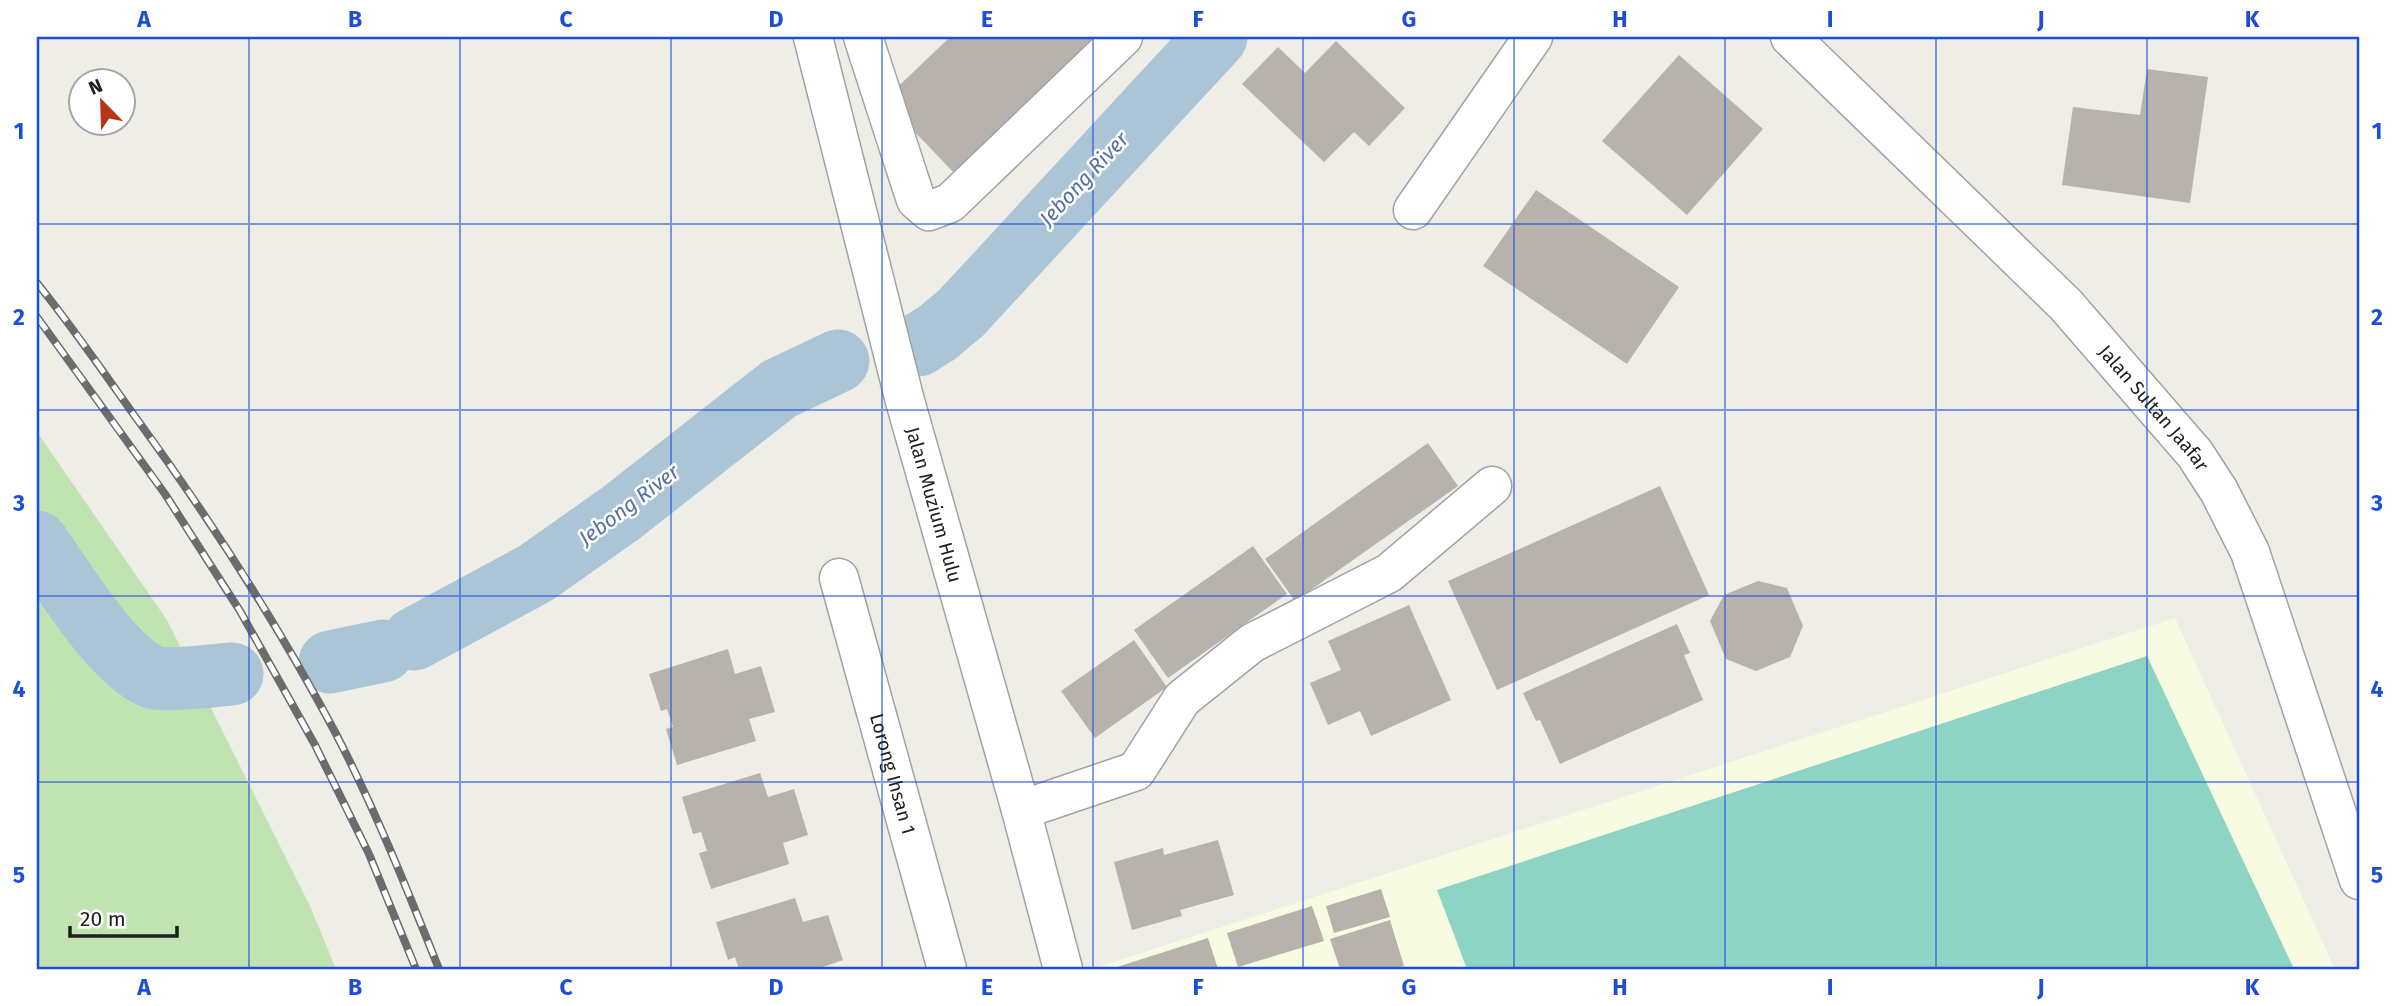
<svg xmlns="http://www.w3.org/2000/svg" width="2396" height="1006" font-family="'Fira Sans',sans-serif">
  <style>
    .education { fill: #f7fbe1 }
    .grass { fill: #c1e2b1 }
    .pitch { fill: #8dd4c5 }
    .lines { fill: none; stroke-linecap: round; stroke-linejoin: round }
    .river { stroke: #abc5d7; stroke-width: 63 }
    .building { fill: #b7b3ac }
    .minor-casing { stroke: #a2a2a2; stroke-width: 41 }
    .minor { stroke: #fff; stroke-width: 38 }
    .rail-casing { stroke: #6c6c6c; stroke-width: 8 }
    .rail { stroke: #fff; stroke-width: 5; stroke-dasharray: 16; stroke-linecap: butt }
    .grid { fill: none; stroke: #1d4ed8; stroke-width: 2; stroke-opacity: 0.55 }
    .labels { text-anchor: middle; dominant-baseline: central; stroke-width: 5; stroke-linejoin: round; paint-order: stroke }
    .street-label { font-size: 19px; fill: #1e1e1e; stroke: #fff }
    .water-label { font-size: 21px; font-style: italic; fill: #566ea3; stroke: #fff }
    .neatline { fill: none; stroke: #1d4ed8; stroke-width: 2.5 }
    .grid-label { font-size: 23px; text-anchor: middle; font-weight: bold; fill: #1d4ed8 }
  </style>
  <rect width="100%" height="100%" fill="#eeede6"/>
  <path class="education" d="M2175,618L2335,969H1092Z"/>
  <path class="grass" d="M37,432L167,620L310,906L336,969H37Z"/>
  <path class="pitch" d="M2147,656L2294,969H1467L1437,890Z"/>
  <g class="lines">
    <g class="river">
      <path d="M918,345L937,333L961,313L1216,37"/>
      <path d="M37,542C63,579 112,660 152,677C163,682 217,675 232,674"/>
      <path d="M414,639L536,573L621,513L779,389L838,361"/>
      <path d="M330,662L383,651"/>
    </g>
  </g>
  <g class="building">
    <path d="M950,37H1102L958,177L884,100Z"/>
    <path d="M1336,41L1405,108L1369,146L1354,132L1324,162L1242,84L1278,47L1305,73Z"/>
    <path d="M1679,55L1763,129L1687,215L1602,141Z"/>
    <path d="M2147,69L2208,77L2190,203L2062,185L2073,107L2140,115Z"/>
    <path d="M1536,190L1679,287L1627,364L1483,266Z"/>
    <path d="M1428,443L1458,486L1295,601L1265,559Z"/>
    <path d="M1660,486L1709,595L1497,690L1448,581Z"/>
    <path d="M1253,546L1287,594L1168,678L1134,630Z"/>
    <path d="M1758,581L1787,588L1803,626L1790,657L1756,671L1726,659L1710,621L1724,595Z"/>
    <path d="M1409,605L1451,700L1371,736L1360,711L1328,725L1310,683L1341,670L1328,641Z"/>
    <path d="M1677,624L1690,653L1684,655L1703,700L1560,764L1540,720L1536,721L1523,693Z"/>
    <path d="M1134,640L1167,687L1095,738L1061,691Z"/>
    <path d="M728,649L735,674L761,666L775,712L749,719L756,741L677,765L666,729L673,727L667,709L661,711L649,674Z"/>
    <path d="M760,773L768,797L794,789L808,835L783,843L789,864L711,889L699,853L707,851L701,832L693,834L682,797Z"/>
    <path d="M1218,840L1234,895L1180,910L1182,916L1132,930L1114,862L1163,848L1164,855Z"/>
    <path d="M1381,889L1390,917L1334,933L1326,906Z"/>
    <path d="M795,898L803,922L828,915L843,960L817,969H739L735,957L728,960L716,922Z"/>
    <path d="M1312,906L1324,941L1238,967L1227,933Z"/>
    <path d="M1390,920L1404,966L1393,969H1340L1330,939Z"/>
    <path d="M1208,938L1218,969H1118L1117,967Z"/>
  </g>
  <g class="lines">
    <defs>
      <g id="minor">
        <path id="s1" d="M813,37L905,401L1021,810L1063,969"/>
        <path d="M863,37L916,200L929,211L950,203L1123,37"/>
        <path id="s2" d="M1790,37L2066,305L2195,454L2219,491L2250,552L2359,880"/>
        <path d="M1413,210L1533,37"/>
        <path id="s3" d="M839,578L947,969"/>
        <path d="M1021,810L1136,771L1182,699L1252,643L1389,573L1492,486"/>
      </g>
    </defs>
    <use href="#minor" class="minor-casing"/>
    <use href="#minor" class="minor"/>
    <defs>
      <g id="rail">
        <path d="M37,283C71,325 102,370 134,415C208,516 276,621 335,732C375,809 407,889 439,969"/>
        <path d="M37,317L165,494L240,611L315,745L369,854L416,969"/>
      </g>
    </defs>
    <use href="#rail" class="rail-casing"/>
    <use href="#rail" class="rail"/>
  </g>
  <path class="grid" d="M249,37V969M460,37V969M671,37V969M882,37V969M1093,37V969M1303,37V969M1514,37V969M1725,37V969M1936,37V969M2147,37V969M37,224H2359M37,410H2359M37,596H2359M37,782H2359"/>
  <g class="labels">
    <g class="street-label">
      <text stroke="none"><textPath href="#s2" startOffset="520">Jalan Sultan Jaafar</textPath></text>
      <text stroke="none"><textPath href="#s1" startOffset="483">Jalan Muzium Hulu</textPath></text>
      <text stroke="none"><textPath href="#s3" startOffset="203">Lorong Ihsan 1</textPath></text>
    </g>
    <g class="water-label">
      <text transform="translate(1084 179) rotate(-47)">Jebong River</text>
      <text transform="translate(629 505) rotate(-37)">Jebong River</text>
    </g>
  </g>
  <rect width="2396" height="1006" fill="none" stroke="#ffffff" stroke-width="77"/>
  <g transform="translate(102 102) rotate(337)"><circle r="33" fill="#ffffff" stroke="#a5a5a5" stroke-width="2"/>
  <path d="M0-5L12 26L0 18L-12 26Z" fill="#b63417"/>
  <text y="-10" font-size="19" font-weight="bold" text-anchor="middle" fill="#1e1e1e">N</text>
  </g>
  <path d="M70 926v10h107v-10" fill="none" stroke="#1e1e1e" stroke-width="3.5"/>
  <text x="80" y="926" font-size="21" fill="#1e1e1e" stroke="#ffffff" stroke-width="5" paint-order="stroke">20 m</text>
  <rect x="38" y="38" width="2320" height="930" class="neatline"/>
  <g class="grid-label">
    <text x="144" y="27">A</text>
    <text x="355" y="27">B</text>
    <text x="566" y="27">C</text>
    <text x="776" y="27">D</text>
    <text x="987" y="27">E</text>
    <text x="1198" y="27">F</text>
    <text x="1409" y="27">G</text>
    <text x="1620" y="27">H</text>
    <text x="1830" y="27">I</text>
    <text x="2041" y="27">J</text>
    <text x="2252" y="27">K</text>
    <text x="19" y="139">1</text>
    <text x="2377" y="139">1</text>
    <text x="19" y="325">2</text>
    <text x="2377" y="325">2</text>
    <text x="19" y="511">3</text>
    <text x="2377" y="511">3</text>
    <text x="19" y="697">4</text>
    <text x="2377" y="697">4</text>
    <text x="19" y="883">5</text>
    <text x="2377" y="883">5</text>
    <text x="144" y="995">A</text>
    <text x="355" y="995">B</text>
    <text x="566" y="995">C</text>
    <text x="776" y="995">D</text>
    <text x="987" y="995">E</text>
    <text x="1198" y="995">F</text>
    <text x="1409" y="995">G</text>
    <text x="1620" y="995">H</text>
    <text x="1830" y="995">I</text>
    <text x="2041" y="995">J</text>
    <text x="2252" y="995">K</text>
  </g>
</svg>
